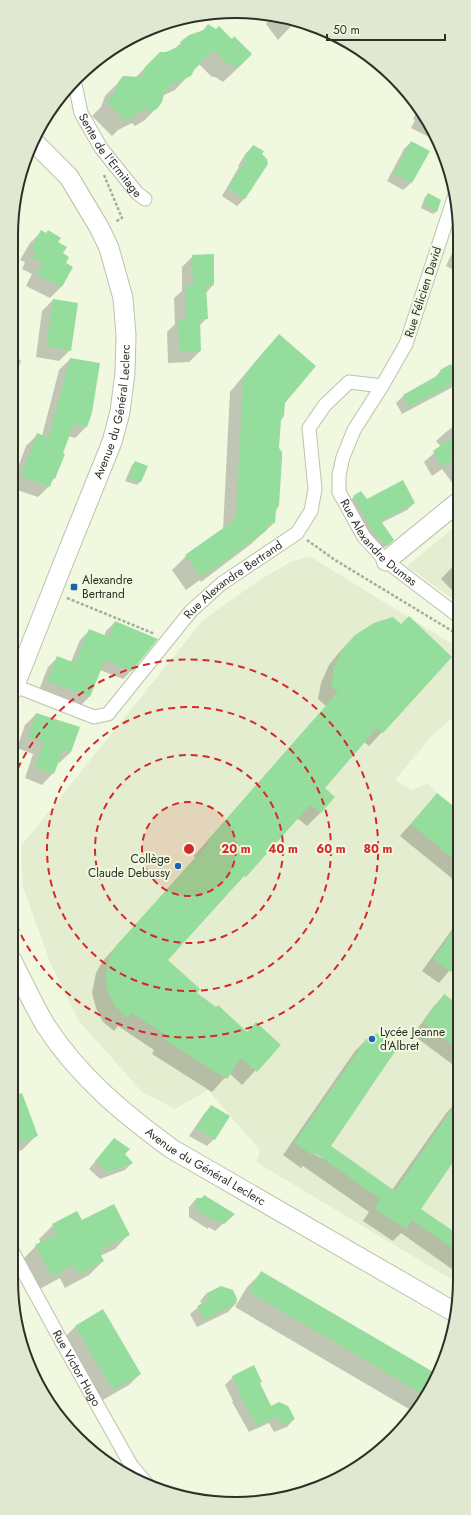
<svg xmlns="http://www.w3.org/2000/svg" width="471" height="1515" font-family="Jost,sans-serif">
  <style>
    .built { fill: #e4edcf }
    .shadow { fill: #0003; fill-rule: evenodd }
    .building { fill: #95dd9c }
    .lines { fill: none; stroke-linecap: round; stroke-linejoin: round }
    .street-casing { stroke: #bcc2ac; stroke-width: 15 }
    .secondary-casing { stroke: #bcc2ac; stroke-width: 21 }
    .path { stroke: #a7ac9a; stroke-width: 2.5; stroke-dasharray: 3 2; stroke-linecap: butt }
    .street { stroke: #fff; stroke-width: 13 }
    .secondary { stroke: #fff; stroke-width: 19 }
    .ring { fill: none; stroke: #d62828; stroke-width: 2; stroke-dasharray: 7 5 }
    .poi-dot { fill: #1b64b3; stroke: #f1f8e0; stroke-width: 1.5 }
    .labels { text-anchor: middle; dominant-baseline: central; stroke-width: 4; stroke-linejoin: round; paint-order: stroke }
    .street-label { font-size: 12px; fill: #2e3028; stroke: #f1f8e0 }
    .poi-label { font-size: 12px; fill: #2e3028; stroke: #f1f8e0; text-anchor: start }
    .rim { fill: none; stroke: #2e3028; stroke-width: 2 }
    .centre { fill: #d62828; stroke: #f1f8e0; stroke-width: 2 }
    .ring-label { font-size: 12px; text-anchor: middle; font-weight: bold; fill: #d62828; stroke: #f1f8e0; stroke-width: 4; stroke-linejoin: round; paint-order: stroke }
  </style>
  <rect width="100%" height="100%" fill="#f1f8e0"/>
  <g class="built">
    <path d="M457,525V602L407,566Z"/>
    <path d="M311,557L457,647V713L430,738L395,780L411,790L428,783L437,793L457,809L456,1282L256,1162L260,1150L208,1090L175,1109L142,1092L78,1020L50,962L23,887L21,846L203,620L258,581L292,561Z"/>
  </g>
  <g class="shadow">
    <path d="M273,15H280L296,21L278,40L266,24Z"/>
    <path d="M208,25L238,68L223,82L217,78L211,76L199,64L175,90L162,96L159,105L145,120L135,126L132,123L118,130L112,136L92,116L101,107L105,96L124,77H136L160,53H167L173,50L181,43L201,32Z"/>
    <path d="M418,110L437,136L433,139L411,128L415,120L413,119Z"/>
    <path d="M411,142L428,151L411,183L403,190L387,181L404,149Z"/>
    <path d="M253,146L261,154L267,164L244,199L237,206L222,196L239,167L238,166L246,153Z"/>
    <path d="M428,194L437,211L433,214L421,208L425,197Z"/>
    <path d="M458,225V239L453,237Z"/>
    <path d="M41,232L56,242L65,263L61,287L50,298L26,286L32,274L22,269L25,262L20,260L30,243Z"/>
    <path d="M458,240V272L446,266Z"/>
    <path d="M193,256L213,285L206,293L207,318L199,326L200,351L189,362L168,363L167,332L175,324L174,298L182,291V267Z"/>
    <path d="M458,299V319H453V304Z"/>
    <path d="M53,300L70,350L59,361L36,357L42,311Z"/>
    <path d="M279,336L280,420L274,523L251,544L201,582L200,580L186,590L172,570L186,556L223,530L230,392L265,350Z"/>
    <path d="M15,358L21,360L15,381Z"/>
    <path d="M70,359L86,427L75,438L68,436L54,478L49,486L38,497L14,489V478L26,446L37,435L42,436L59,370Z"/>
    <path d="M441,370L458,381L451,388L402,414L396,403L403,396L434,379Z"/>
    <path d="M458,423L457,487L456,488L442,469L432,476L424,462L441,447L436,441L446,432Z"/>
    <path d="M135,462L140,482L137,485L125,481L132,465Z"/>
    <path d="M354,497L367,501L414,503L407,510L381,523L393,540L379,552L346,504Z"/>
    <path d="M457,562V591L455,593L441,579Z"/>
    <path d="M14,585L18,587L14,598Z"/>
    <path d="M115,622L132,670L123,679L100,670L89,697L80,706L39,690L48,667L57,658L71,662L80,640L89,631L104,636L106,631Z"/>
    <path d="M401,626L451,657L382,732L369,746L364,742L324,788L333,797L320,813L307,826L297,818L167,960L196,993L247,1032L279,1045L242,1085L229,1073L212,1092L152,1054L154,1050L118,1026L114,1031L103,1022L96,1008L92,993L96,973L102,962L195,858L194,856L326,706L318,699L321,683L329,665L342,649L356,635Z"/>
    <path d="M36,714L71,752L59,763L57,762L53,773L42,785L25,778L33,754L17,748L25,725Z"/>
    <path d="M437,794L457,811V877L454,880L400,836Z"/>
    <path d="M456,924V963L439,983L422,971Z"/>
    <path d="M445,995L456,1004V1067L413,1035L434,1006Z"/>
    <path d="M377,1034L329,1147L392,1190L447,1112L456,1103V1156L419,1209L456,1235V1272L401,1233L393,1241L363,1221L369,1212L303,1166L301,1168L283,1155L355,1051L367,1039L370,1041ZM311,1152L321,1156V1158Z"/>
    <path d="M12,1079L37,1135L22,1150L12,1154Z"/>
    <path d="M211,1106L214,1139L207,1146L189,1136L204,1114Z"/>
    <path d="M107,1147L124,1154L132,1163L125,1170L100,1179L89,1169Z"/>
    <path d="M196,1199L226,1221L215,1231L209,1227L208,1229L189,1217V1207Z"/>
    <path d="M82,1221L129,1234L115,1249L100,1256L103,1261L89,1275L65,1288L60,1278L38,1290L22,1260L36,1246L41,1243L39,1239L53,1225Z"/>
    <path d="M261,1273L435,1374L422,1404L414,1412L235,1307L247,1287Z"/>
    <path d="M207,1293L235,1304L228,1312L197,1327L190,1314L202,1304L200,1301Z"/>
    <path d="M102,1310L140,1374L129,1385L101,1401L64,1338L75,1327Z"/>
    <path d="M233,1377L259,1384L271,1407L294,1419L287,1427L274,1432L269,1423L249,1432L232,1402L233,1401L225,1385Z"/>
  </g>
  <g class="building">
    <path d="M208,24L216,29L219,26L232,39L234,36L252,54L238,68L231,64L225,62L214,50L194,70L191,76L170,85L164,94L162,102L157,109L150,112L147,109L137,113L126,122L106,101L114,94L119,81L123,76L141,77L145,67L160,52H166L182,45L180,42L189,35L204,30Z"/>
    <path d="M411,141L430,151L412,183L394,174Z"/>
    <path d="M253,145L264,151L262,154L267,159L268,164L245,199L228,188L246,160L244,159Z"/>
    <path d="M428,193L441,200L437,212L424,204Z"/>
    <path d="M41,230L46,233L48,230L61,238L58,242L67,247L63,253L69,257L66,263L73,267L62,287L36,274L42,263L32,257L36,251L31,248Z"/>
    <path d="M214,254V285L206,286L208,319H200L201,351L179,352L178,320L186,319L185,286H193L192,255Z"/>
    <path d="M53,299L78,303L71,351L46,346Z"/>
    <path d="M279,334L316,366L285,403L284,416L281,420L279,448L282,452V458L279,506L276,510L275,523H267V530L215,568L214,567L201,576L185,555L236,519L243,377Z"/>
    <path d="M70,358L100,363L92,413L87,427L74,424L63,453L65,454L55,479L53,478L50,487L21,476L37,433L49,438Z"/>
    <path d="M451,364L458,377V381L409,407L403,395L442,373L440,370Z"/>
    <path d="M458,433V456L442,467L433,451Z"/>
    <path d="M135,461L148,466L141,482L128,478Z"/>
    <path d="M403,480L415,503L381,521L394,540L387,546L375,535L353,496L361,491L367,499Z"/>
    <path d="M409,616L452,657L383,733L377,728L325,788L335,797L321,813L310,805L246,877L244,876L168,960L200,989L197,993L216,1007L218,1005L247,1032L256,1022L281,1045L257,1072L241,1058L227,1079L165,1040L167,1036L132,1013L128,1018L117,1008L109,995L106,984V973L109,958L115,947L208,844L206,842L338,692L331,686L334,668L342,650L355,635L374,623L393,617L401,624Z"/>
    <path d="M115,621L158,639L132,671L105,660L90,697L47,681L57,656L75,663L89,629L109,637Z"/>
    <path d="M36,713L80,727L71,752L63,750L54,774L35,767L44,743L28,737Z"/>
    <path d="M437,793L457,809V862L411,824Z"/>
    <path d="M456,927V965L451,972L433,959Z"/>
    <path d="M444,994L456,1003V1048L423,1023Z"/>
    <path d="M376,1033L398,1047L331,1146L395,1191L456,1103V1158L421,1209L456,1233V1251L412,1220L406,1229L374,1208L381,1199L316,1154L314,1156L294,1143L367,1038L371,1041Z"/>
    <path d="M22,1093L38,1136L12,1146V1096Z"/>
    <path d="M211,1105L230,1116L215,1140L196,1128Z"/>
    <path d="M114,1138L130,1149L125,1154L133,1163L108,1172L95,1161Z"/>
    <path d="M204,1195L235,1214L224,1224L217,1220L216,1222L196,1209V1198H202Z"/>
    <path d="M114,1204L130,1235L99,1251L104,1261L79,1275L74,1265L52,1277L35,1245L57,1233L52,1224L77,1211L82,1220Z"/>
    <path d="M261,1271L435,1373L426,1396L249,1292Z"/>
    <path d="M221,1286L233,1290L237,1299L236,1304L204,1320L197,1306L210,1299L207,1293Z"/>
    <path d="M103,1309L141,1374L113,1390L75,1326Z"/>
    <path d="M254,1365L262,1382L260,1383L271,1406L279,1402L288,1406L295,1419L281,1425L276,1417L257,1426L239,1394L240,1393L232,1376Z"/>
  </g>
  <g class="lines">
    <defs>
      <g id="street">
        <path id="s1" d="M75,84L81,113L101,148L137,193L145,199"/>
        <path id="s2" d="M455,195L406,344L382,386L354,430L343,457L339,475V492L364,537L386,561L457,615"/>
        <path id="s3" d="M15,686L94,717L108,714L191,611L221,584L297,533L311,511L315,489L309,428L325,405L349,382L382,386"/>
        <path d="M12,991L25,987"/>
        <path id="s4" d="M11,1249L58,1335L131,1465L147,1484"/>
      </g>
      <g id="secondary">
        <path d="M386,561L457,503"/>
        <path id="s5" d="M13,690L64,561L112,442L120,412L125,373L126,335L123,298L109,248L100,229L69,177L35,143"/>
        <path id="s6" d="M12,960L16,969C26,988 35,1008 46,1026C79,1077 124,1114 172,1149L456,1313"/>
      </g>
    </defs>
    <use href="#street" class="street-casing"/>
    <use href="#secondary" class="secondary-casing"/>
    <g class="path">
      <path d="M104,175L122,218L115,222"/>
      <path d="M307,540L335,560L457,634"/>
      <path d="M67,598L155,634"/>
    </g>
    <use href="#street" class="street"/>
    <use href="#secondary" class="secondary"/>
  </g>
  <circle cx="189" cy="849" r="47" fill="#d62828" fill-opacity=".12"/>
  <g class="ring">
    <circle cx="189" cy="849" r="47"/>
    <circle cx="189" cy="849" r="94"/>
    <circle cx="189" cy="849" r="142"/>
    <path d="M13 780A189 189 0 1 1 13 917"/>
  </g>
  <g class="poi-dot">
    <rect x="70" y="583" width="8" height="8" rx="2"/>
    <circle cx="178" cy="866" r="4"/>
    <circle cx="372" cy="1039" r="4"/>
  </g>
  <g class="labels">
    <g class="street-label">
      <text stroke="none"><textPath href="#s1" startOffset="81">Sente de l'Ermitage</textPath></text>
      <text transform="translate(423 292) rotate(-72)">Rue Félicien David</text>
      <text stroke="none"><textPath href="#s5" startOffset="297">Avenue du Général Leclerc</textPath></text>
      <text stroke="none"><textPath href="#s2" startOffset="387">Rue Alexandre Dumas</textPath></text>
      <text stroke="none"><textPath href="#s3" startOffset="284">Rue Alexandre Bertrand</textPath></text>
      <text stroke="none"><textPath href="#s6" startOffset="289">Avenue du Général Leclerc</textPath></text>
      <text stroke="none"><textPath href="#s4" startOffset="136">Rue Victor Hugo</textPath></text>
    </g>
    <g class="poi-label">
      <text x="82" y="580">Alexandre<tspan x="82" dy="14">Bertrand</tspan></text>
      <text x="170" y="859" text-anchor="end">Collège<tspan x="170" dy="14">Claude Debussy</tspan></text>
      <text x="380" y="1032">Lycée Jeanne<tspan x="380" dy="14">d'Albret</tspan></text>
    </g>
  </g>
  <path d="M0 0H471V1515H0ZM235 18H236A217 217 0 0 1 453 235V1280A217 217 0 0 1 236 1497H235A217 217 0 0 1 18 1280V235A217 217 0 0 1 235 18Z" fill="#e1e8d1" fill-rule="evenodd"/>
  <path class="rim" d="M235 18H236A217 217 0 0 1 453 235V1280A217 217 0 0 1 236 1497H235A217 217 0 0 1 18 1280V235A217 217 0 0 1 235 18Z"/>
  <circle cx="189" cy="849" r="6" class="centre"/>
  <g class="ring-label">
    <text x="236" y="853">20 m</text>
    <text x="283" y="853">40 m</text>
    <text x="331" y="853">60 m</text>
    <text x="378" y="853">80 m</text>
  </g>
  <path d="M327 34v6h118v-6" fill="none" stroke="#2e3028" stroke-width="2"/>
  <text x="333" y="34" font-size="12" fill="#2e3028" stroke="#f1f8e0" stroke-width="3" paint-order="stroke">50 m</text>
</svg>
